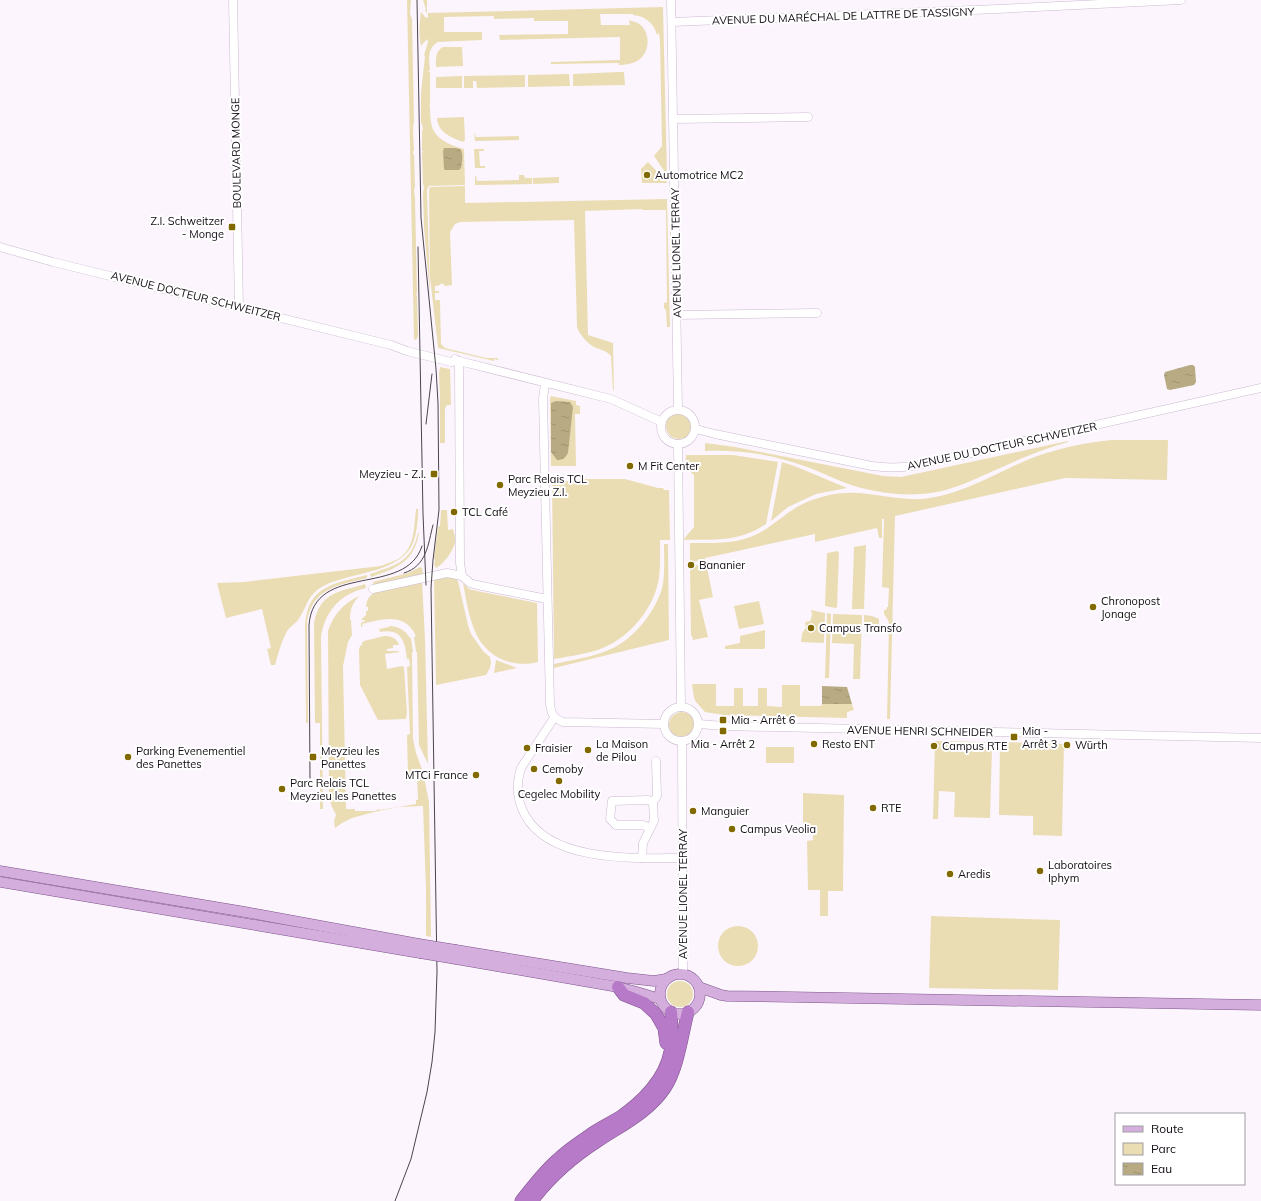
<svg xmlns="http://www.w3.org/2000/svg" width="1261" height="1201" font-family="Mulish,sans-serif">
  <style>
    .green { fill: #eaddb3 }
    .water { fill: url(#water-ripples) }
    .lines { fill: none; stroke-linecap: round; stroke-linejoin: round }
    .minor-casing { stroke: #cbb9d0; stroke-width: 9 }
    .major-casing { stroke: #7d5389; stroke-width: 11 }
    .highway-casing { stroke: #7d5389; stroke-width: 13 }
    .minor { stroke: #fff; stroke-width: 8 }
    .major { stroke: #d4afde; stroke-width: 10 }
    .highway { stroke: #b77ac8; stroke-width: 12 }
    .tram { stroke: #4b444c; stroke-width: 1 }
    .major-bridge-casing { stroke: #7d5389; stroke-width: 11; stroke-linecap: butt }
    .major-bridge { stroke: #d4afde; stroke-width: 10 }
    .poi-dot { fill: #816900; stroke: #fff; stroke-width: 1.5 }
    .labels { text-anchor: middle; dominant-baseline: central; stroke-width: 4; stroke-linejoin: round; paint-order: stroke }
    .street-label { font-size: 11px; fill: #120b13; stroke: #fff }
    .poi-label { font-size: 11px; fill: #120b13; stroke: #fff; text-anchor: start }
  </style>
  <defs>
    <pattern id="water-ripples" width="26" height="14" patternUnits="userSpaceOnUse"><rect width="26" height="14" fill="#b8ab83"/><path d="M2 4q2-2 4 0t4 0M15 11q2-2 4 0t4 0" fill="none" stroke="#9d9270"/></pattern>
  </defs>
  <rect width="100%" height="100%" fill="#fcf5fe"/>
  <g class="green">
    <path d="M407,0H411L410,14L412,19L414,122C412,128 414,143 414,151H413V154H414L415,186L414,191L415,197L417,293L416,294L417,296L418,335L417,339L414,340Z"/>
    <path d="M423,0H427V13L663,7L667,175L654,156L662,146L660,41L659,33L657,35C654,23 645,16 633,15V14H600L601,25H630L629,20C632,21 635,22 638,23C649,30 651,47 642,57C637,63 627,65 619,65V63L551,64V62L620,60V37L500,40L499,35L568,34V21H534V18L494,19V16L444,17V32H482V40L438,42C427,48 429,60 430,70L428,72H430V104L429,105L430,106C430,111 430,117 431,122C433,139 450,145 464,149L465,185L429,186L427,190L430,294L424,227L423,194L424,187L423,184L422,153L423,152V151H422V132L423,128L421,122V93L425,56L424,55L428,42L427,39L421,46C419,35 419,23 421,12L425,17L428,18V14L425,11L426,9Z"/>
    <path d="M443,47H462L463,66L436,67C436,59 435,51 443,47Z"/>
    <path d="M619,72H624L625,85L573,86V74Z"/>
    <path d="M569,74L570,86L528,87V75Z"/>
    <path d="M525,75V87L477,88L476,81H473V88H464V76Z"/>
    <path d="M462,76V88H436V77Z"/>
    <path d="M464,117L465,140L463,142C451,137 438,133 437,118Z"/>
    <path d="M474,132L476,137L519,136V140L475,141Z"/>
    <path d="M474,149H484V151H479L480,166H485V168H475Z"/>
    <path d="M648,162L667,182V183H642L641,169Z"/>
    <path d="M519,175H524L525,178H532V184L475,185V176H476L477,181L519,180Z"/>
    <path d="M559,177V183L533,184V178Z"/>
    <path d="M465,186V203L667,199L670,327H667L666,310L664,308V303L667,302L666,210H642V209L585,211L588,335L613,343L614,390H613L611,356C606,350 600,350 594,347C588,344 579,334 577,327L574,220L460,222L455,224L450,232L452,285L445,286L442,283L440,285L435,286V291H439V293H435V300H440L441,344L445,348L486,358H498V360L494,359V361L438,348L430,277L429,190L430,187Z"/>
    <path d="M440,367L450,369L451,405H447L445,409V443H440V399L439,373Z"/>
    <path d="M551,396L576,401V405L580,406V414H575L576,466H551L550,399Z"/>
    <circle cx="679" cy="426" r="13"/>
    <path d="M1112,440H1168L1167,480L1065,478L895,516L890,719H887L889,623L888,620L884,614V610H886L887,607H888L889,588L882,587L884,519H882V538H879L877,528L815,542V534L705,558L713,597L699,600L708,637L693,640L692,636H691L690,571L693,567L701,563L702,560L690,562V543C717,543 743,545 766,529C781,519 794,506 812,500C830,493 849,491 868,494C886,496 904,500 922,499C961,495 992,475 1027,460C1054,449 1082,443 1112,440Z"/>
    <path d="M1068,441V442C1044,449 1021,458 998,469C972,480 949,493 920,494C896,496 866,491 843,482C830,477 817,470 804,466C772,454 739,450 705,451V443L735,447L883,476L901,477Z"/>
    <path d="M686,455H733L778,462L766,524C737,543 716,539 683,540L694,527V475L685,467Z"/>
    <path d="M782,462L797,467L847,488L816,494L788,507L771,521Z"/>
    <path d="M584,479H625L658,488H663L664,490H669L670,540H660C660,554 661,569 658,583C652,610 630,636 605,647C589,654 571,656 554,659L552,481H583Z"/>
    <path d="M416,509H418C418,520 417,534 412,545C402,566 369,572 349,577C339,580 329,582 320,588C307,596 307,608 298,620C295,624 288,628 286,633C281,643 278,654 275,665H271L267,649L271,648L262,609L226,618L217,583L244,582L381,566C386,564 391,562 396,560C415,551 414,527 416,509Z"/>
    <path d="M441,510H447L448,530L453,529C454,533 456,538 455,542C454,550 443,565 436,568L434,564L435,561L434,557L438,527L440,526Z"/>
    <path d="M418,533H419C414,562 397,568 371,577L370,574C397,565 411,562 418,533Z"/>
    <path d="M664,544H668L669,640L554,668V664C573,660 593,657 611,649C634,639 658,609 663,584C665,571 664,557 664,544Z"/>
    <path d="M866,545L864,609H852L854,547Z"/>
    <path d="M838,551L839,553L837,607L836,608L825,606L827,553Z"/>
    <path d="M420,567L422,568L423,575L374,586L373,582L408,573Z"/>
    <path d="M367,575V578C339,585 312,588 307,622L308,723H306L305,625C308,585 334,584 367,575Z"/>
    <path d="M454,577L458,581L468,625L471,634L483,651L490,657L491,663L490,668L486,675L436,685L434,579Z"/>
    <path d="M422,581L425,640L428,764L419,745L417,652H416L414,637L416,636C405,612 382,619 362,624L363,626L361,627V623L365,621L364,620H361L366,615V611H368V607H366C367,599 369,596 375,592Z"/>
    <path d="M463,583L469,589L477,591L537,603L538,662C511,669 484,656 474,629C468,614 466,598 463,583Z"/>
    <path d="M365,584L366,588C340,594 325,611 321,637L323,809H320V723H315L314,623C320,592 339,592 365,584Z"/>
    <path d="M359,596C352,604 350,610 350,620H351L352,635L348,642L343,666L346,809H355V811H375L379,809L380,810L416,804V800H418L417,776L408,775L407,735L410,734L407,667L410,666L409,659H407C405,641 401,628 380,632L379,629L389,627V626C398,626 405,630 410,638H411L413,652H412L413,739L416,753L423,772L429,802L431,937L426,936V890L423,806L399,807L374,812L352,818L342,823L335,828L334,821L336,815L332,807L329,799L328,631C334,614 343,604 359,596Z"/>
    <path d="M759,601L764,624L739,629L734,606Z"/>
    <path d="M811,610L825,613L824,642L823,643L801,642L802,634L806,627L805,622L810,621L812,615Z"/>
    <path d="M827,613L831,614L829,678H825Z"/>
    <path d="M833,614L862,615L860,679H853L854,644L832,643Z"/>
    <path d="M864,615L872,616L879,619V626H864Z"/>
    <path d="M765,630V647L764,649H725V646L740,643V636Z"/>
    <path d="M384,636C391,636 397,638 399,645H393V648L387,649V651H399V652L385,654L387,669L402,666L404,667L407,713L406,719L378,720L384,732L360,685L359,650L360,646L362,645V643L364,641Z"/>
    <path d="M496,660L517,668L494,673Z"/>
    <path d="M692,684H716V706H734V688H743V706H758V688H767V706L782,707V685H800V706H821L822,704H852L854,710L847,712V718L724,715L705,712L696,702L694,698Z"/>
    <circle cx="682" cy="725" r="13"/>
    <path d="M935,741L985,742V748L992,749L990,818L954,817L955,792L939,791L938,819H933Z"/>
    <path d="M1000,742L1064,744L1062,836L1033,835V816L999,815Z"/>
    <rect x="766" y="747" width="28" height="16"/>
    <path d="M803,793L844,795L843,891H828V916H820V890H808L807,841L813,840V831H803Z"/>
    <path d="M931,916L1060,920L1058,990L929,988Z"/>
    <circle cx="738" cy="946" r="20"/>
    <circle cx="680" cy="994" r="13"/>
  </g>
  <g class="water">
    <path d="M444,148H455L460,149C464,154 462,162 461,168L459,170H445L444,169L443,151Z"/>
    <path d="M1190,365H1193L1195,367L1196,382L1194,385L1170,390L1167,389L1164,375L1165,372Z"/>
    <path d="M556,401L570,402L573,407L568,453C565,458 563,460 557,460L551,452V403Z"/>
    <path d="M822,686L847,687L852,704H822Z"/>
  </g>
  <g class="lines">
    <defs>
      <g id="minor">
        <path d="M233,0L239,307"/>
        <path d="M671,0L678,409"/>
        <path d="M672,22L998,9L1181,0"/>
        <path d="M674,119L808,117"/>
        <path d="M0,247L53,262L391,345L407,351L451,362L459,361"/>
        <path d="M677,315L817,313"/>
        <path d="M455,359L459,361L611,399L662,422"/>
        <path d="M459,361L460,563L462,576L470,583L477,585L547,599"/>
        <path d="M545,383L543,399L550,704C551,713 553,718 563,722L664,724"/>
        <circle cx="678" cy="427" r="17"/>
        <path d="M696,429L715,434L872,466C887,468 899,468 913,466L1261,388"/>
        <path d="M678,444L681,707"/>
        <path d="M373,589L447,573L462,576"/>
        <circle cx="681" cy="724" r="17"/>
        <path d="M554,718L521,768C516,784 516,799 525,815C551,863 636,858 683,858"/>
        <path d="M699,724L724,726L1261,738"/>
        <path d="M682,742L683,974"/>
        <path d="M650,828L643,825H616L610,819L612,801L648,800L653,802"/>
        <path d="M642,858L643,843L654,821L653,802L657,796L656,761"/>
      </g>
      <g id="major">
        <path d="M0,871L245,912L419,944"/>
        <path d="M0,882L420,953"/>
        <path d="M456,950L627,978L654,981L666,979"/>
        <path d="M456,959L618,987L637,992L660,999"/>
        <circle cx="680" cy="994" r="20"/>
        <path d="M699,987L721,995L727,996L1261,1005"/>
      </g>
      <g id="highway">
        <path d="M618,987L624,995L644,1003L656,1014L664,1028L666,1043"/>
        <path d="M521,1201C532,1187 544,1171 557,1160C567,1150 580,1142 591,1134C600,1128 610,1123 620,1117C642,1102 665,1079 670,1052C673,1039 672,1025 671,1012"/>
        <path d="M532,1201C550,1177 573,1157 598,1141C622,1125 648,1113 665,1088C678,1069 682,1035 688,1012"/>
      </g>
    </defs>
    <use href="#minor" class="minor-casing"/>
    <use href="#major" class="major-casing"/>
    <use href="#highway" class="highway-casing"/>
    <use href="#minor" class="minor"/>
    <use href="#major" class="major"/>
    <use href="#highway" class="highway"/>
    <g class="tram">
      <path d="M418,247L423,514L426,585"/>
      <path d="M426,424L432,374"/>
      <path d="M404,573C427,566 428,544 433,525"/>
      <path d="M310,778L309,625C314,561 406,598 422,546"/>
      <path d="M395,1201L411,1159L427,1092L432,1062L435,1032L437,972L431,588L433,560L439,510L438,403L436,369L421,218L417,0"/>
    </g>
    <defs>
      <g id="major-bridge">
        <path d="M419,944L456,950"/>
        <path d="M420,953L456,959"/>
      </g>
    </defs>
    <use href="#major-bridge" class="major-bridge-casing"/>
    <use href="#major-bridge" class="major-bridge"/>
  </g>
  <g class="poi-dot">
    <circle cx="647" cy="175" r="4"/>
    <rect x="228" y="223" width="8" height="8" rx="2"/>
    <circle cx="630" cy="466" r="4"/>
    <rect x="430" y="470" width="8" height="8" rx="2"/>
    <circle cx="500" cy="485" r="4"/>
    <circle cx="454" cy="512" r="4"/>
    <circle cx="691" cy="565" r="4"/>
    <circle cx="1093" cy="607" r="4"/>
    <circle cx="811" cy="628" r="4"/>
    <rect x="719" y="716" width="8" height="8" rx="2"/>
    <rect x="719" y="727" width="8" height="8" rx="2"/>
    <rect x="1010" y="733" width="8" height="8" rx="2"/>
    <circle cx="814" cy="744" r="4"/>
    <circle cx="1067" cy="745" r="4"/>
    <circle cx="934" cy="746" r="4"/>
    <circle cx="527" cy="748" r="4"/>
    <circle cx="588" cy="750" r="4"/>
    <circle cx="128" cy="757" r="4"/>
    <rect x="309" y="753" width="8" height="8" rx="2"/>
    <circle cx="534" cy="769" r="4"/>
    <circle cx="476" cy="775" r="4"/>
    <circle cx="559" cy="781" r="4"/>
    <circle cx="282" cy="789" r="4"/>
    <circle cx="873" cy="808" r="4"/>
    <circle cx="693" cy="811" r="4"/>
    <circle cx="732" cy="829" r="4"/>
    <circle cx="1040" cy="871" r="4"/>
    <circle cx="950" cy="874" r="4"/>
  </g>
  <g class="labels">
    <g class="street-label">
      <text transform="translate(843 16) rotate(-2)">AVENUE DU MARÉCHAL DE LATTRE DE TASSIGNY</text>
      <text transform="translate(236 153) rotate(-91)">BOULEVARD MONGE</text>
      <text transform="translate(676 253) rotate(-91)">AVENUE LIONEL TERRAY</text>
      <text transform="translate(196 296) rotate(14)">AVENUE DOCTEUR SCHWEITZER</text>
      <text transform="translate(1002 446) rotate(-12)">AVENUE DU DOCTEUR SCHWEITZER</text>
      <text transform="translate(920 731) rotate(1)">AVENUE HENRI SCHNEIDER</text>
      <text transform="translate(683 894) rotate(-90)">AVENUE LIONEL TERRAY</text>
    </g>
    <g class="poi-label">
      <text x="655" y="175">Automotrice MC2</text>
      <text x="224" y="221" text-anchor="end">Z.I. Schweitzer<tspan x="224" dy="13">- Monge</tspan></text>
      <text x="638" y="466">M Fit Center</text>
      <text x="426" y="474" text-anchor="end">Meyzieu - Z.I.</text>
      <text x="508" y="479">Parc Relais TCL<tspan x="508" dy="13">Meyzieu Z.I.</tspan></text>
      <text x="462" y="512">TCL Café</text>
      <text x="699" y="565">Bananier</text>
      <text x="1101" y="601">Chronopost<tspan x="1101" dy="13">Jonage</tspan></text>
      <text x="819" y="628">Campus Transfo</text>
      <text x="731" y="720">Mia - Arrêt 6</text>
      <text x="1022" y="731">Mia -<tspan x="1022" dy="13">Arrêt 3</tspan></text>
      <text x="596" y="744">La Maison<tspan x="596" dy="13">de Pilou</tspan></text>
      <text x="723" y="744" text-anchor="middle">Mia - Arrêt 2</text>
      <text x="822" y="744">Resto ENT</text>
      <text x="1075" y="745">Würth</text>
      <text x="942" y="746">Campus RTE</text>
      <text x="535" y="748">Fraisier</text>
      <text x="136" y="751">Parking Evenementiel<tspan x="136" dy="13">des Panettes</tspan></text>
      <text x="321" y="751">Meyzieu les<tspan x="321" dy="13">Panettes</tspan></text>
      <text x="542" y="769">Cemoby</text>
      <text x="468" y="775" text-anchor="end">MTCi France</text>
      <text x="290" y="783">Parc Relais TCL<tspan x="290" dy="13">Meyzieu les Panettes</tspan></text>
      <text x="559" y="794" text-anchor="middle">Cegelec Mobility</text>
      <text x="881" y="808">RTE</text>
      <text x="701" y="811">Manguier</text>
      <text x="740" y="829">Campus Veolia</text>
      <text x="1048" y="865">Laboratoires<tspan x="1048" dy="13">Iphym</tspan></text>
      <text x="958" y="874">Aredis</text>
    </g>
  </g>
  <rect x="1115" y="1113" width="130" height="72" fill="#ffffff" stroke="#a09da1"/>
  <rect x="1123" y="1126" width="20" height="6" fill="#d4afde" stroke="#a09da1"/>
  <text x="1151" y="1133" font-size="12" fill="#120b13">Route</text>
  <rect x="1123" y="1143" width="20" height="12" fill="#eaddb3" stroke="#a09da1"/>
  <text x="1151" y="1153" font-size="12" fill="#120b13">Parc</text>
  <rect x="1123" y="1163" width="20" height="12" fill="url(#water-ripples)" stroke="#a09da1"/>
  <text x="1151" y="1173" font-size="12" fill="#120b13">Eau</text>
</svg>
